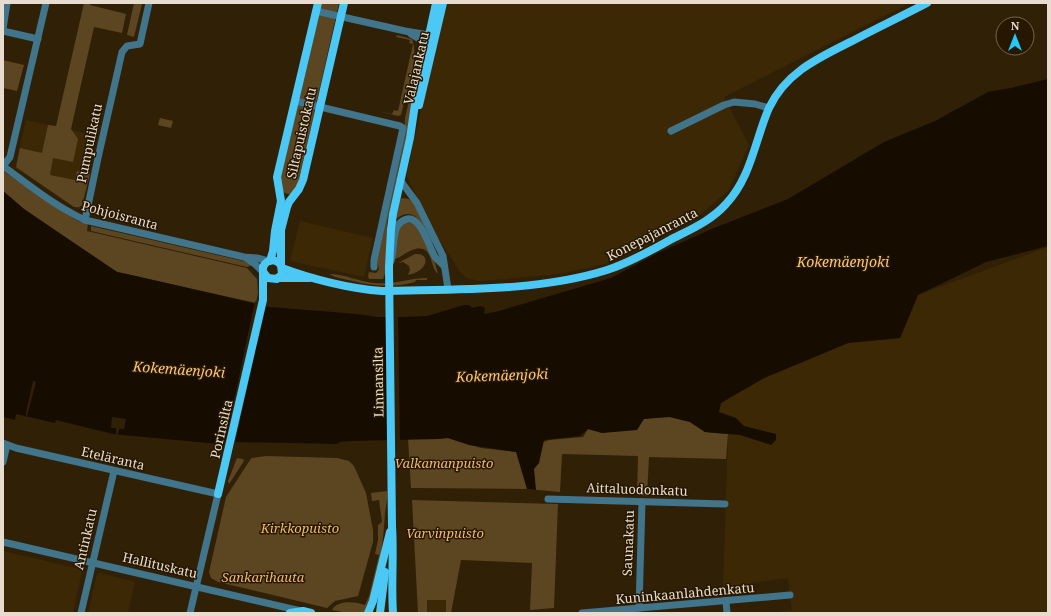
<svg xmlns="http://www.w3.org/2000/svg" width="1051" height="616" font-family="'Noto Serif',serif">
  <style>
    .built { fill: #3c2805 }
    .green { fill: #5c4521 }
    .water { fill: #160c00 }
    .pier { fill: #302006 }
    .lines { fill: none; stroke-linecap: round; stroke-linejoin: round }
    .minor { stroke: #40758b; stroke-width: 7 }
    .major { stroke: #4cc8f5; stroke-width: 8 }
    .labels { text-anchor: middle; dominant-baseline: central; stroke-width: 3; stroke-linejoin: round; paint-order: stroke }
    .street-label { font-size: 13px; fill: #e7dcce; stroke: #261700 }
    .park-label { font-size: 13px; font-style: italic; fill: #f0bb69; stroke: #261700 }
    .water-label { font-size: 14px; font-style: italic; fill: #fcc674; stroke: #261700 }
  </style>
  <rect width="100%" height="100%" fill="#302006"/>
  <g class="built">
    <path d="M446,3H907L904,6L724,97L749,145L728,191L699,216L652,241L605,264L560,274L481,281L466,278L459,270L440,241L406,175Z"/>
    <path d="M26,120L94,135L88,162L92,164L83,203L79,209L76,208L15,168Z"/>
    <path d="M300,221L373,238L364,277L290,261Z"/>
    <path d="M1048,247V613H769L792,610L788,578L723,587L728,434L685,421L767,377L848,343L900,338L918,295Z"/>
    <path d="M3,551L81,569L82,571L73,613H3Z"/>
    <path d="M99,573L135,582L128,613H88L97,574Z"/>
    <path d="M427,600H447L446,613H427Z"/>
  </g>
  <g class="green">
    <path d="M84,3H90V5L126,14L122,33L94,27L71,129L78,139L73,162L53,158L50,175L75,180L77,171L90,174L82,205L79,207H74L16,167L20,148L42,153L48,125L56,126Z"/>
    <path d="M134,3H144L142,4L134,37L127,35Z"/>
    <path d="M322,3H339L299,179L300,182L293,193C282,197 280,187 279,179L281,176Z"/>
    <path d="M397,35L412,39C420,59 406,94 401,115L398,116L378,111L392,114L394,110L398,111L413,44L409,43L410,40L396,37Z"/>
    <path d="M419,43L420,44V57L406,138L387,223L386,271L383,279H369L368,276L369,272L376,273L379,269L377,260L404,136L405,118L418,62Z"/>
    <path d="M3,60L24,65L17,91L3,88Z"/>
    <path d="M160,118L173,121L171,128L158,125Z"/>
    <path d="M3,171L71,217L80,222L88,224L87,231L247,268L257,279L258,293L256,303L117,272L24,209L3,191Z"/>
    <path d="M402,198L409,199L413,202L434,243H432C426,230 416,203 396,219L400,200Z"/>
    <path d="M409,222L413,223L417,226L433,255L438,274C429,267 434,245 415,249C408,251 401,257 395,259L399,227L404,223Z"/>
    <path d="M91,226L243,261L252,265L247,267L91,231Z"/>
    <path d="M415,254C427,253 429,263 420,270C417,272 413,274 408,275L410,270L409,266L403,262L398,263Z"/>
    <path d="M329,274C340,273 361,282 375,283C393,285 409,278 427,278V280H416L415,282C384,290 365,284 335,277Z"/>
    <path d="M657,417H670L690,422L705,432L728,434L726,459L649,457L647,496L637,495L638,456L562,454L560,492L527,489L411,488L408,439L448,438L481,448L516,452L549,440L583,437L588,429L603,433L644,419Z"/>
    <path d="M266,456L337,458L349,461L354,466L366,493L373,530V542L358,596L335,601L327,608L218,582L211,578L209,572L226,497L250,460L252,458Z"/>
    <path d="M237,458L243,459L244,461L229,484L228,481Z"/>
    <path d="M387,491C388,499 386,505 385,513C383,546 379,583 364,613H347L332,610C338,599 356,602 365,605L369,596L379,555L375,554L378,540V525L382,522L379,500L372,501L371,493Z"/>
    <path d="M412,500L558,504L554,608L530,610L532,563L461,560L451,613H446V600H427V613H418Z"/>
  </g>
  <path class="water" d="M1048,79V246L986,262L918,295L900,338L848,343L764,378L721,403L719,412L736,418L744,426L776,434V440L771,445L740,435L705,432L690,422L670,417L644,419L637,430L602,433L588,429L580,436L544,440L539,463L534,469L536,490L527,489L516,452L469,445L448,438L439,439L350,441L340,442L337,444L236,442L224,440L222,444H218L113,434L56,420L55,423L16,414L15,420L3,417V191L24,209L62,235L117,272L127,274L270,307L357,314L377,317H402L427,316L464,305H469L472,308L481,306L485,308L484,312L485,314L499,311L611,278L660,252L714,228L788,199L884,142L935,121L988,92L1011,88Z"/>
  <g class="pier">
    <path d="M255,301L265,304L235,444L225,443Z"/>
    <path d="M386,315H398L400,441L387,442Z"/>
    <path d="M33,381L36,382L27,416H26V413Z"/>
    <path d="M112,417L126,419L124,429H119L118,434H116V428H111Z"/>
  </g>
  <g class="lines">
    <g class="minor">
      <path d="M316,11L405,31L429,35L432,38"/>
      <path d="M3,29L7,3"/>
      <path d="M3,31L38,39"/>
      <path d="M411,34L421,40L425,51"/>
      <path d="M295,101L400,126L403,128L374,260V267"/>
      <path d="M671,131L724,105L734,102L755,104L769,108"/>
      <path d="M3,166C29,185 56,207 85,220L244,257L257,258L268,261"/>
      <path d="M3,166L10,157L46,3"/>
      <path d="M400,180L417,203L443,256L448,289"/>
      <path d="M85,220L98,158L122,52L127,46L140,44L149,3"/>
      <path d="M246,258L255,264L263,272"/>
      <path d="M391,261C394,251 393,235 397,227C399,223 403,220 407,219C421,216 429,247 435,257C438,260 441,263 444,266"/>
      <path d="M3,443L16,448L218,494L190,613"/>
      <path d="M3,462L7,445"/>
      <path d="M548,499L725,504"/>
      <path d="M3,542L301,611"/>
      <path d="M726,601L727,613"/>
      <path d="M639,608L642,502"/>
      <path d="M81,613L114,471"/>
      <path d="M582,613L790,595"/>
    </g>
    <g class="major">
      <path d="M419,105L443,3"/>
      <path d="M270,261L273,251L275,231L281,201L277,177L318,3"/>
      <path d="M281,265V230L287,207L289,202L299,189L303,180L344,3"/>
      <path d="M282,268C311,279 351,289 382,291C455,289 537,292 607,270C629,263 650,251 670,240C689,230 711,221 726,204C751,178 755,140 769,108C787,70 823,56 858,38C881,26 904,15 927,3"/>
      <path d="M278,278H309"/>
      <path d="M218,494L263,300V267C267,259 275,258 281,265L282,274L277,279L268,278L264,273"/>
      <path d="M290,613L303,611L311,613"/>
      <path d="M368,613L373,601L390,532"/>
      <path d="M380,613L385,572"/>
      <path d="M393,613C391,584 394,555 392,526L389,267L391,229L393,214L410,138L417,91L436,3"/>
    </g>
  </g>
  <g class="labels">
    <g class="street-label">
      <text transform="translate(416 68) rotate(-77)">Valajankatu</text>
      <text transform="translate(301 133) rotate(-77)">Siltapuistokatu</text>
      <text transform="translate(89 143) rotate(-78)">Pumpulikatu</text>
      <text transform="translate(120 215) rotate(15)">Pohjoisranta</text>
      <text transform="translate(652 234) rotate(-27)">Konepajanranta</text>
      <text transform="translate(378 382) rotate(-91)">Linnansilta</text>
      <text transform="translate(221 429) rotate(-77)">Porinsilta</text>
      <text transform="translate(113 458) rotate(13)">Eteläranta</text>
      <text transform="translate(637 489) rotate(2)">Aittaluodonkatu</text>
      <text transform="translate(85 539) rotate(-77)">Antinkatu</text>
      <text transform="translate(628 543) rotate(-88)">Saunakatu</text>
      <text transform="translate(160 565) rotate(13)">Hallituskatu</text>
      <text transform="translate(685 593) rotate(-5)">Kuninkaanlahdenkatu</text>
    </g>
    <g class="park-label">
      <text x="444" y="463">Valkamanpuisto</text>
      <text x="300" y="528">Kirkkopuisto</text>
      <text x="445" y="533">Varvinpuisto</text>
      <text x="263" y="577">Sankarihauta</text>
    </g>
    <g class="water-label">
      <text x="843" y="261">Kokemäenjoki</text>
      <text transform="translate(179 369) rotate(4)">Kokemäenjoki</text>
      <text transform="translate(502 375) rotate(-2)">Kokemäenjoki</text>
    </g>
  </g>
  <rect width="1051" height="616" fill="none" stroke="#e7dcce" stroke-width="8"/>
  <g transform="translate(1015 36)"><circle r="19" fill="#261700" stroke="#736652"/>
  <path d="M0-3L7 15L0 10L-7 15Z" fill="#22c9fd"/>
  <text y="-6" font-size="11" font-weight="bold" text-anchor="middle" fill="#e7dcce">N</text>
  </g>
</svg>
